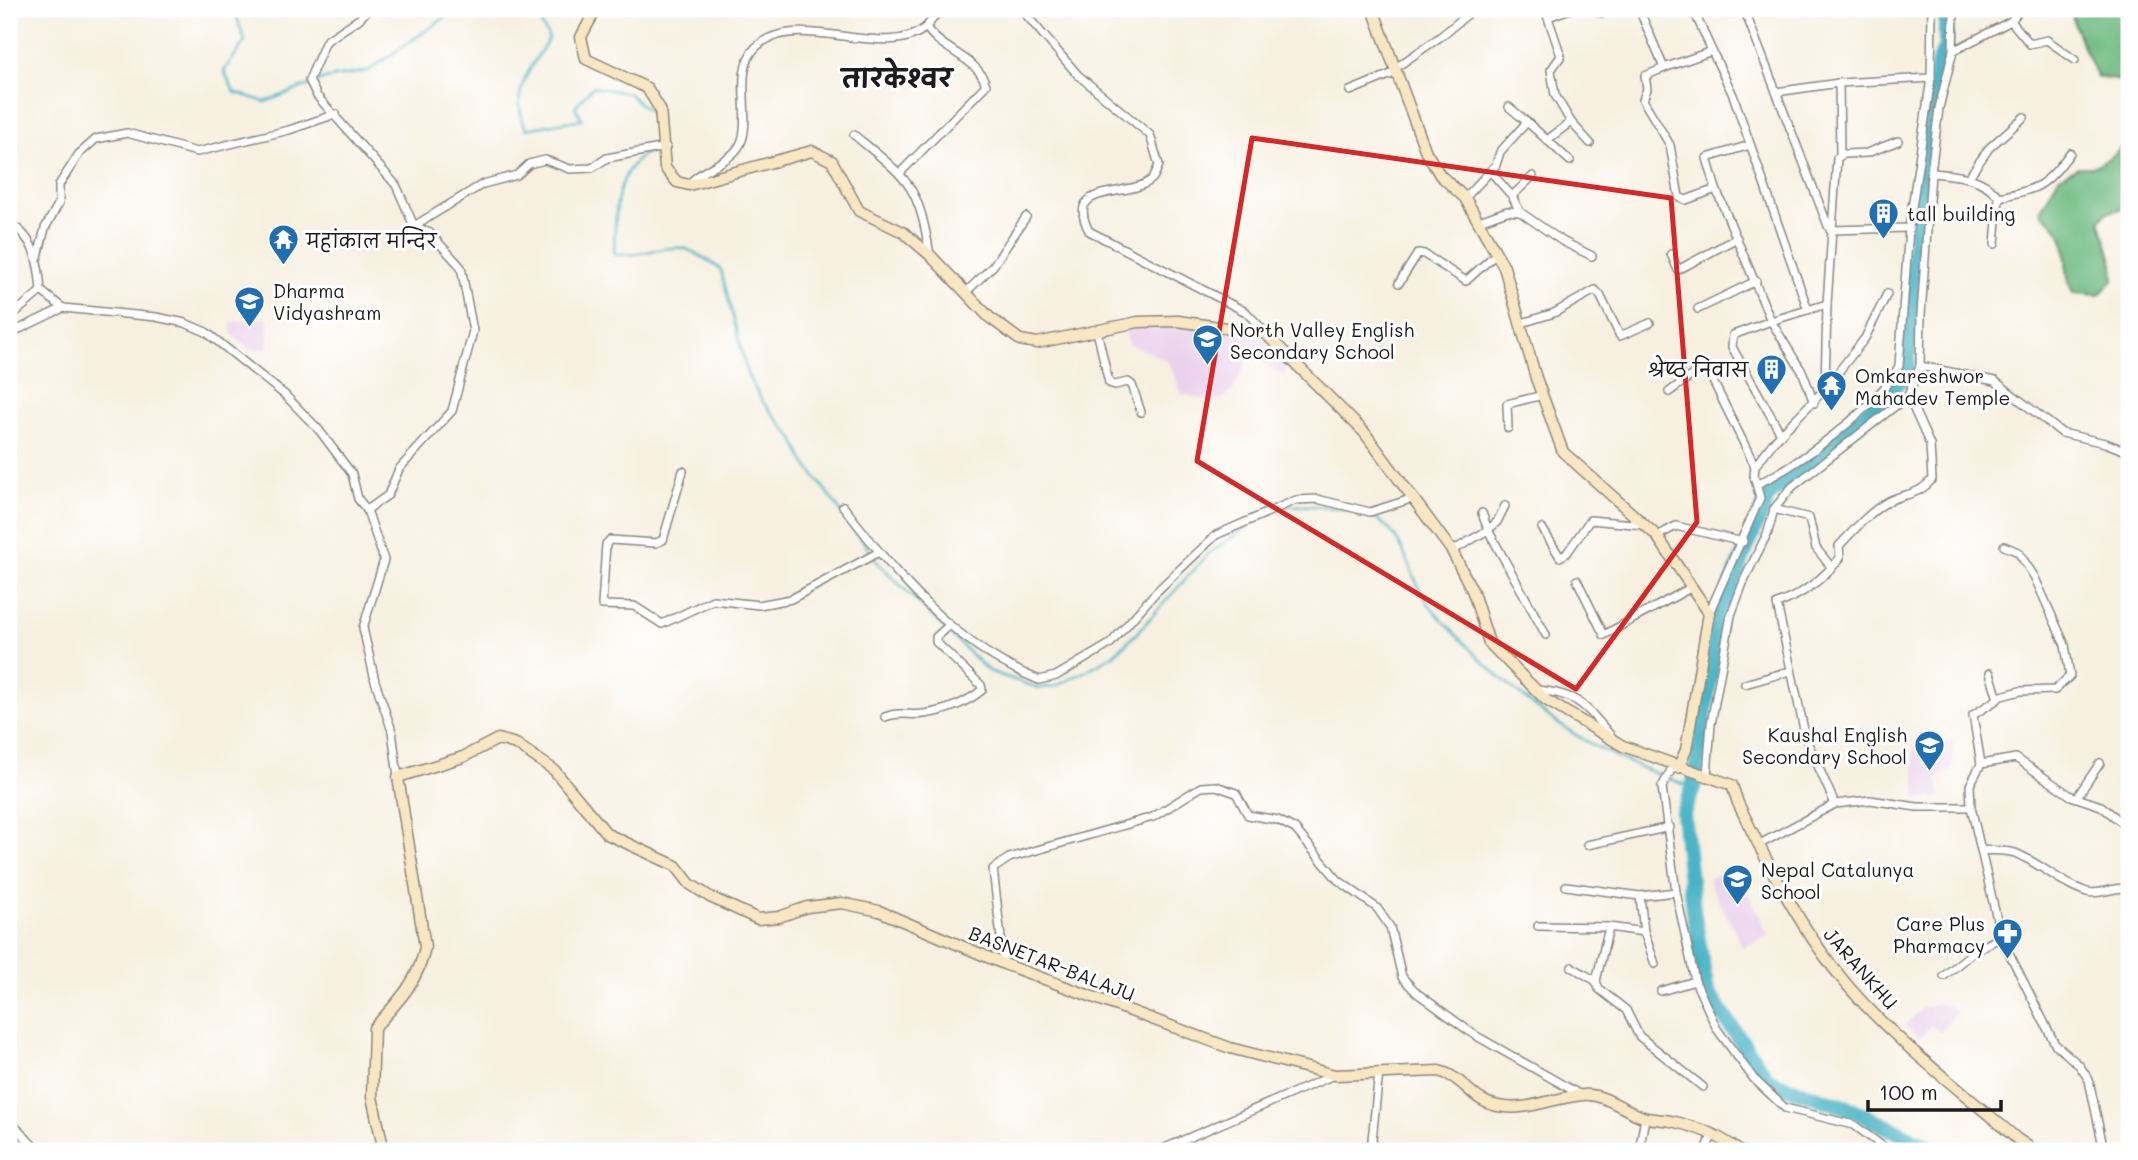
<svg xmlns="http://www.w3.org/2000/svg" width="2138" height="1160" font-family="Mali,'Playpen Sans Deva',sans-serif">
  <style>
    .built { fill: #ead1ec }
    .forest { fill: #71bc83; stroke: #466c50; stroke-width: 2 }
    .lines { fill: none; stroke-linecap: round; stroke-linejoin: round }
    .stream { stroke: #49b4c6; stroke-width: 2.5 }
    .river { stroke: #49b4c6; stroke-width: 16 }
    .street-casing { stroke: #8a867e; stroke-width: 10 }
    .secondary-casing { stroke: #8a867e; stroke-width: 13 }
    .street { stroke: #fff; stroke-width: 7 }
    .secondary { stroke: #f9e7c3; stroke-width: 10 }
    .marked { fill: none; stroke: #d62828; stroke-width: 5; stroke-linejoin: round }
    .labels { text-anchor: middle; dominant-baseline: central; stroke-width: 6; stroke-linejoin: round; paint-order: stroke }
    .poi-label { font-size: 19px; fill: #1c1c1c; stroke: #fff; text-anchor: start }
    .street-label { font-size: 19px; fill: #1c1c1c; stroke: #fff }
    .district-label { font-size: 26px; font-weight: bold; fill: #1c1c1c; stroke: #fff }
  </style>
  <rect width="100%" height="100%" fill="#fff"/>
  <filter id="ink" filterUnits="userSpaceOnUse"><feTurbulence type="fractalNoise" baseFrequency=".0143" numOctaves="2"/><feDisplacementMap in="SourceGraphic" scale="14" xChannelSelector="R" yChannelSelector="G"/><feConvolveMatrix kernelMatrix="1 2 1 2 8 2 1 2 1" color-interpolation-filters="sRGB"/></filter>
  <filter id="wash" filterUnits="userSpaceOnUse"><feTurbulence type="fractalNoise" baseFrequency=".00686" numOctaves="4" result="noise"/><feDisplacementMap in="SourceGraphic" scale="28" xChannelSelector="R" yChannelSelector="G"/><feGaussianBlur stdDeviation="1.57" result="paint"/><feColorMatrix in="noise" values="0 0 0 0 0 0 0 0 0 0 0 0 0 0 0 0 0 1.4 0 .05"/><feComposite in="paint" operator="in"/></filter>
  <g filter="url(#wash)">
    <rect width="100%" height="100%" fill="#f7f0e0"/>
    <g class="built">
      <path d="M268,318V349H248L232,334L231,322Z"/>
      <path d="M1143,321L1252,331L1293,359L1283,375L1250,354L1233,390L1223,399L1207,400L1182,394L1167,360L1128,344L1124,324Z"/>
      <path d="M1953,742V767L1937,778L1941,797L1917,799L1913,749Z"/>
      <path d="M1734,866L1769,935L1743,948L1708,879Z"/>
      <path d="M1938,1003L1952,1007L1956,1013L1940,1033L1931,1025L1920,1038L1904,1026L1923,1007Z"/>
    </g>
    <g class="forest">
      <path d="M2071,9H2129V15L2124,20L2129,31V82L2097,77C2089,55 2074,32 2071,9Z"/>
      <path d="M2129,139V207L2106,213L2100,220L2113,264L2114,279L2099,295L2073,293C2065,277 2067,259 2064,243C2062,231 2048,219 2040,211L2059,177L2078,167H2093L2113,156Z"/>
    </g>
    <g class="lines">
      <g class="stream">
        <path d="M234,9L245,41L224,71L234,92L265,102L325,79L368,71L457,9"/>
        <path d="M533,9L549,38C530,70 509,90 526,129L582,119L575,107L592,87L628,93L656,118"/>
        <path d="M646,153C612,175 616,217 614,254C638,258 663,245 682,248C691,249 714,264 721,270L748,376L762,401L794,439L804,461L879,564L988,671L1039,688L1054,687L1088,670L1113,655L1136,634L1208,554L1254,522"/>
        <path d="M1288,506C1310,504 1364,509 1381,522C1408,542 1410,583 1432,608C1473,655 1523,702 1576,735C1612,758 1653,772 1693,788"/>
      </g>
      <path class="river" d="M1937,1151L1851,1109L1769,1081L1707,992L1693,910L1683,813L1693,788L1720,612L1768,496L1814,461L1906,375C1912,326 1912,278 1916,230C1921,174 1930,118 1939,63L1946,46V9"/>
    </g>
  </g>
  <g filter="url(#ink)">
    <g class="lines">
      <defs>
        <g id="street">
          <path d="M1021,9L1078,75L1150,135L1159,165C1157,169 1155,176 1152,179C1131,199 1063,181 1089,231L1246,312L1266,333"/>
          <path d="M1591,9L1602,13L1615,9"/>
          <path d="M1639,9L1664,68L1712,51L1693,9"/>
          <path d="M1744,9L1828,226"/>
          <path d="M1548,17L1570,9"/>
          <path d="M2011,21L2030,44L2047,40L2075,60"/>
          <path d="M1712,51L1733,95L1808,310"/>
          <path d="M1953,51L2011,21L2020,9"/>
          <path d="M1664,68L1645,76L1647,89L1643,100L1670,145L1679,197L1686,200L1716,189L1771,321L1827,304L1837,158L1844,154L1867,153L1898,141"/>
          <path d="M1394,69L1440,37L1474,9"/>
          <path d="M1839,83L1840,155"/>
          <path d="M1350,91L1394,73"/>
          <path d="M1776,92L1839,83L1931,78"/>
          <path d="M1509,107L1527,122"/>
          <path d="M1571,122L1590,143"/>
          <path d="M854,135C909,180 918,183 930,255"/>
          <path d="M1547,140L1570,161"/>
          <path d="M1490,171L1512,196L1520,212"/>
          <path d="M900,173L986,85C978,57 941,51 926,27L941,9"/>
          <path d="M1931,173C1956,175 1982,176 1999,197L1995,244"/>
          <path d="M1969,177L1989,148L2024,117"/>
          <path d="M690,183C704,166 735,162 742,140C751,114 733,70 756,47C797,8 886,63 926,27"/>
          <path d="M1716,189L1707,158L1750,145"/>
          <path d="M1512,196L1533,176"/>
          <path d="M1999,197C2038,190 2047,185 2070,153"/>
          <path d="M1465,198L1496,165L1500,152L1527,122L1547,140L1571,122L1555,95L1551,70L1561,56L1545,9"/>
          <path d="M1479,221L1507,211L1520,212L1562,241L1592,256"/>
          <path d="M9,223C35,237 39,264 41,291L63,308L156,317L185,323L206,332L285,395L319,430L352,474L358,499L367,510L384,560L363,628L375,681L392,731L398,777"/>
          <path d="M414,226L483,184L517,175L529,164L545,160L570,169L592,168L607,158L666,147"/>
          <path d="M1830,230L1909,228L1931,78L1932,9"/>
          <path d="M1671,254L1678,270L1737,238"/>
          <path d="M38,257L45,228L59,203V185L79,154L96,139L127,133L197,152L289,130L336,114"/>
          <path d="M1399,283L1418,253L1424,254L1466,281L1497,253"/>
          <path d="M965,293L993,266L1026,217"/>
          <path d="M1698,309L1756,281"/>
          <path d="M9,318L41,291"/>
          <path d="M1522,323L1554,313L1595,290L1600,295L1620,336L1650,323"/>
          <path d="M1097,331L1109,383L1115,385L1128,382L1132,385L1141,412"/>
          <path d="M9,334L63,308"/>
          <path d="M1920,366L1995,381L2062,433L2105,443L2129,452"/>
          <path d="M1825,389L1865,338L1887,294"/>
          <path d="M1669,392L1695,373L1708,371L1755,466"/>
          <path d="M1508,428L1507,404L1543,395"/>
          <path d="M1781,434L1732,347L1733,335L1771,321L1803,373L1814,403"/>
          <path d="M683,471L663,540L656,543L610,540L606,544L602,605L634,606L662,624L713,600L759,605L791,599L879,552"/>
          <path d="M1757,484C1799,465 1878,407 1899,366L1909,228"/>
          <path d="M843,506C898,577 953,645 1039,680L1056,676L1110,644L1156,592L1216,535L1296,500L1317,499L1370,512L1414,498"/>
          <path d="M1774,509L1809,518L1816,548L1832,568"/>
          <path d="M367,510L388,495L399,469L452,411L473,331L461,267L430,233L414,226L396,185L317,96L309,80L326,41L359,19L369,9"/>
          <path d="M1482,513L1488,530L1497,522L1505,506"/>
          <path d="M1542,528L1560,557L1567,553L1590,520L1644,525"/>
          <path d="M1657,536L1676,526L1743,542"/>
          <path d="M1452,551L1488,530L1546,635"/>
          <path d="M1577,580L1604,635L1692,587"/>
          <path d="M1709,613L1760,498L1754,476L1755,466L1776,439L1825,389L1827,304"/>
          <path d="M1745,684L1790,671"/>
          <path d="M1537,690C1580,694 1585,706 1612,737"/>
          <path d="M1998,697L2020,691L2055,690L2070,676L2065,645L2034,576L2018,552L2004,546"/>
          <path d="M885,717C900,711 910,716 924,714C946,711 966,703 982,690L981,685L936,642V637L948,626"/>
          <path d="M1981,764L2016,758L2071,796L2101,806L2129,828"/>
          <path d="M1707,775L1711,724L1731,615L1745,578L1768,532L1774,509L1792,487L1908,396L1920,366L1921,315L1931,173L1939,108L1953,51L1954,9"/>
          <path d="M2077,797L2100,763"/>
          <path d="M1835,804L1806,739L1777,604C1802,595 1823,579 1840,558L1839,546C1853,531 1870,511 1889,501C1905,493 1919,496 1932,479L1930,445L1908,396"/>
          <path d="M1971,807L1970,785L1981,764L1973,715L1998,699L1990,673"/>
          <path d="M1587,845L1670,827"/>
          <path d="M1758,845L1835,804L1870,800L1917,807H1971L2001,937L2055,1044L2079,1065L2089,1080L2104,1151"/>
          <path d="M1982,850C1992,851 2005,850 2015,853C2040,863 2061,884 2087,892C2102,896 2115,885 2129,889"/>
          <path d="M1566,886L1640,896L1676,892L1662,787L1671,770L1678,768"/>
          <path d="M1676,892L1695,981L1717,1029L1754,1079L1785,1108L1854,1125L1889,1151"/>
          <path d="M1640,896L1644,932L1655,964"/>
          <path d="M1538,926L1609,927L1644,932"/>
          <path d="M1609,927L1596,981L1599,989L1626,1010L1639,1036L1703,1087"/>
          <path d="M1004,964L993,869L1009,858L1153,817L1201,787L1216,786L1236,793L1248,815L1278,820L1295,829L1338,880L1377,908L1390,927L1402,977L1417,993L1473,1034L1581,1095"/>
          <path d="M1572,967L1596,981"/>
          <path d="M1944,976L1973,952L2001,937"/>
          <path d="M1661,991L1695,981"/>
          <path d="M9,1120L38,1151"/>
          <path d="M1158,1151L1334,1075"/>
          <path d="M1376,1151L1372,1140L1379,1072"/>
          <path d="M1639,1151L1645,1118"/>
          <path d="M1706,1151L1712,1135"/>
        </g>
        <g id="secondary">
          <path d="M596,9L581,37L586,59L647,88L660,109L665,168L677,182L689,185L812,151L832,161L859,211L903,232L930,255L989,317L1020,340L1037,343L1138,322L1178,321L1266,334L1364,432L1452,551L1473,592L1489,643L1546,700L1623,746L1732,785L1738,803C1774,877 1811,950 1869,1009C1914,1056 1968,1096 2017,1139L2035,1151"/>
          <path d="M1373,9L1426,152L1440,175L1465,198L1504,267L1536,378L1563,452L1657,536L1709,613L1686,750L1678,768"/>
          <path d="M384,1151L372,1097L374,1028C397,1003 419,981 425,947L398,777L463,757L498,739L516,744L554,770L607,834L676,866L690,884L710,897L758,919L779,917L807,907L842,903L879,911L1004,964L1230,1048L1335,1075L1439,1071C1466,1078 1470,1101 1498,1106C1528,1112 1553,1097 1583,1095C1604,1093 1623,1110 1643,1117C1653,1120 1665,1119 1675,1122C1697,1127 1722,1137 1739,1151"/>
        </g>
      </defs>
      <use href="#street" class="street-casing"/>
      <use href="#secondary" class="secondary-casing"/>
      <use href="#street" class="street"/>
      <use href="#secondary" class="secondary"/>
    </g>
  </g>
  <path class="marked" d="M1252,138L1671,198L1697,522L1576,689L1197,461Z"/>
  <defs>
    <symbol id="building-pin" viewBox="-11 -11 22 30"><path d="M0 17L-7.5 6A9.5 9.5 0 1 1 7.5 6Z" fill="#1f6fb2" stroke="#fff"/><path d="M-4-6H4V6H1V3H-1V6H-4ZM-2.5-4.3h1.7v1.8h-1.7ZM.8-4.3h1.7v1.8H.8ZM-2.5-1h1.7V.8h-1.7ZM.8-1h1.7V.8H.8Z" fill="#fff"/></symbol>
    <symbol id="temple-pin" viewBox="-11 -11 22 30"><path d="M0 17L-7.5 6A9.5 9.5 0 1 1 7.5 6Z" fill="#1f6fb2" stroke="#fff"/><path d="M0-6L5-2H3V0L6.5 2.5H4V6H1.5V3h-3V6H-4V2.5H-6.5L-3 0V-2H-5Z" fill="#fff"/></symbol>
    <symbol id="school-pin" viewBox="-11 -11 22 30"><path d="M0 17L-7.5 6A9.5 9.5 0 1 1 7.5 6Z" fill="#1f6fb2" stroke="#fff"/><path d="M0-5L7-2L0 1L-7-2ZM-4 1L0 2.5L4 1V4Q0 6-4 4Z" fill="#fff"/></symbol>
    <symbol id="pharmacy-pin" viewBox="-11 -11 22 30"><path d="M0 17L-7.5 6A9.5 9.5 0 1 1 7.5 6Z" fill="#1f6fb2" stroke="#fff"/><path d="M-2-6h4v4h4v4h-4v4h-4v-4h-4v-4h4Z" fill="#fff"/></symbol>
  </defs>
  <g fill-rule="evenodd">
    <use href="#building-pin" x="1866" y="196" width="35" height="47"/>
    <use href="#temple-pin" x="266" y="222" width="35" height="47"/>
    <use href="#school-pin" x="232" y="284" width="35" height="47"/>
    <use href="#school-pin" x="1190" y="322" width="35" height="47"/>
    <use href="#building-pin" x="1754" y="352" width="35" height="47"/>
    <use href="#temple-pin" x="1814" y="368" width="35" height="47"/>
    <use href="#school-pin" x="1912" y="728" width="35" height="47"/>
    <use href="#school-pin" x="1720" y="862" width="35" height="47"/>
    <use href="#pharmacy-pin" x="1990" y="916" width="35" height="47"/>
  </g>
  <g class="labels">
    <g class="poi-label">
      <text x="1907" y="213">tall building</text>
      <text x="306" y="240">महांकाल मन्दिर</text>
      <text x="273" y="290">Dharma<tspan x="273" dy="22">Vidyashram</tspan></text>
      <text x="1230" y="329">North Valley English<tspan x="1230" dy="22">Secondary School</tspan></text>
      <text x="1748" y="369" text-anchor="end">श्रेष्ठ निवास</text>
      <text x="1855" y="375">Omkareshwor<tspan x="1855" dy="22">Mahadev Temple</tspan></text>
      <text x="1907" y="734" text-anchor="end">Kaushal English<tspan x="1907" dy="22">Secondary School</tspan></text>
      <text x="1761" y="869">Nepal Catalunya<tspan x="1761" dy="22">School</tspan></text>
      <text x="1985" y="923" text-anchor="end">Care Plus<tspan x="1985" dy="22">Pharmacy</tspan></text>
    </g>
    <g class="street-label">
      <text transform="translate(1052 963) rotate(21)">BASNETAR-BALAJU</text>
      <text transform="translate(1861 968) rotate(49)">JARANKHU</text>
    </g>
    <g class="district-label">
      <text x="897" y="78">तारकेश्वर</text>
    </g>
  </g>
  <rect width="2138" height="1160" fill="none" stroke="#fff" stroke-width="35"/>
  <path d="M1868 1100v10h133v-10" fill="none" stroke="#1c1c1c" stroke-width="3.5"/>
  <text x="1879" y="1100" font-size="21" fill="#1c1c1c" stroke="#ffffff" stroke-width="5" paint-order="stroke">100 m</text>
</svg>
